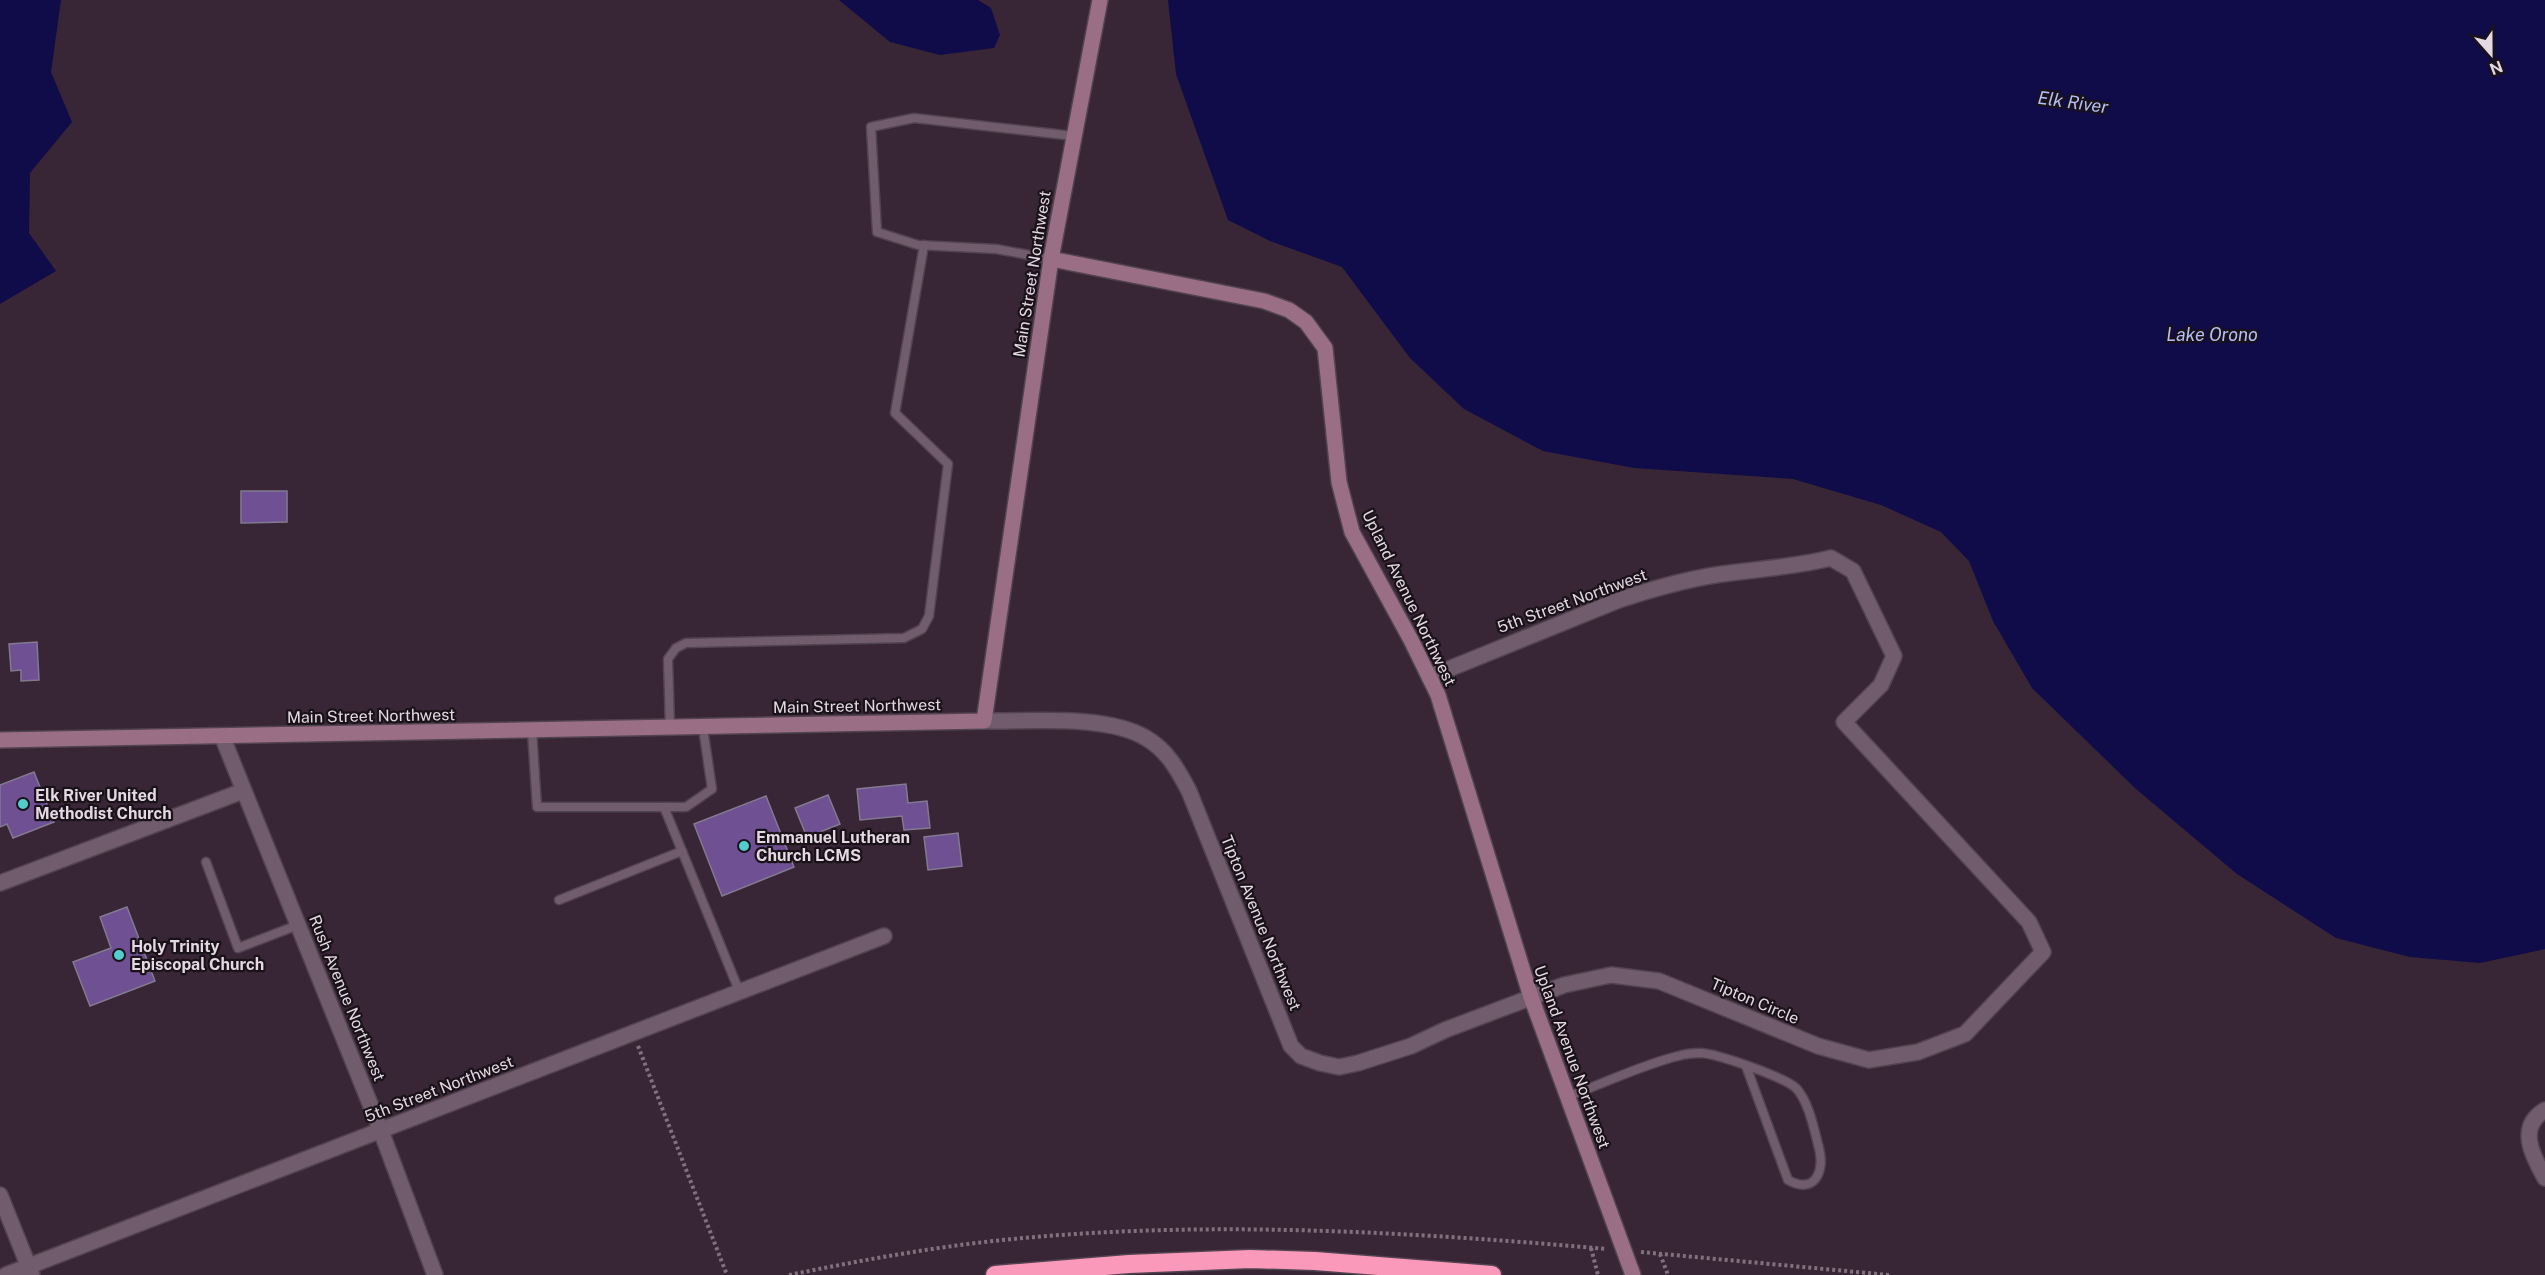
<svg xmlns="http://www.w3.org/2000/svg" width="2545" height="1275" font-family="'Public Sans',sans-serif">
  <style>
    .water { fill: #100b49 }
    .building { fill: #6e5093; stroke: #837991; stroke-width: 1.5 }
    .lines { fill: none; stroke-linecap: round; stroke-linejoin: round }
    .lane-casing { stroke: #524350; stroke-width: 11 }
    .street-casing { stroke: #524350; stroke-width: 18 }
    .secondary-casing { stroke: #524350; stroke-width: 18 }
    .highway-casing { stroke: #524350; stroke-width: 21 }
    .path { stroke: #81717f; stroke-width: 4; stroke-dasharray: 3 3; stroke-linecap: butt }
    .lane { stroke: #715c6e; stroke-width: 8 }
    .street { stroke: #715c6e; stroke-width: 15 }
    .secondary { stroke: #9a6e85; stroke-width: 15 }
    .highway { stroke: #fa99ba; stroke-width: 18 }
    .poi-dot { fill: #53cdcb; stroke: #1a1219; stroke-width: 2 }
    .labels { text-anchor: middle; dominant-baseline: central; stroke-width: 4.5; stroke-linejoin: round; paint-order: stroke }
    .street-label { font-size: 16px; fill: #e4d8e2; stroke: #1a1219 }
    .poi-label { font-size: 16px; font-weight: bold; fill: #e4d8e2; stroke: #1a1219; text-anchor: start }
    .water-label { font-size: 18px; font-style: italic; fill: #b4bef8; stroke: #1a1219 }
  </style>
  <rect width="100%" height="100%" fill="#382636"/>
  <g class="water">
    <path d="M0,0H61L51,72L72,122L30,173L29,233L56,271L0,304Z"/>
    <path d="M839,0H978L991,8L1000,35L994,48L940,55L890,42Z"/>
    <path d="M1168,0H2545V949L2480,963L2410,957L2336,938L2237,874L2136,789L2032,688L1993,621L1969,561L1941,532L1881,505L1793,479L1634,468L1543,451L1464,409L1410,358L1342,267L1270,241L1228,220L1176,74Z"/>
  </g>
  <g class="building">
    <path d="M241,491H287V522L241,523Z"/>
    <path d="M37,642L39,680L21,681V670L11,671L9,644Z"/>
    <path d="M34,772L54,822L13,838L7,824L0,827V785Z"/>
    <path d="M906,784L908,803L927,801L930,828L904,830L902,816L860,820L857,789Z"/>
    <path d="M828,795L840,824L807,837L795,808Z"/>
    <path d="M766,796L794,867L722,896L694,824Z"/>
    <path d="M958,833L962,866L928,870L924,837Z"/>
    <path d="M127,907L155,981L90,1006L73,962L111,948L100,917Z"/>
  </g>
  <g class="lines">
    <defs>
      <g id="lane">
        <path d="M1051,259L996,249L918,245L877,232L871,127L914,118L1074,136"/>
        <path d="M670,728L668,659L676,648L686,643L904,638L922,629L929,616L948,464L895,413L924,245"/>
        <path d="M532,731L537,807H686L712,789L703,728"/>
        <path d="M664,807L740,993"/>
        <path d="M206,862L238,948L298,925"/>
        <path d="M559,900L682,851"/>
        <path d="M1566,1097C1603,1084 1641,1065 1678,1056C1685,1054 1694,1053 1701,1053C1718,1054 1784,1077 1796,1088C1809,1102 1814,1129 1819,1148C1825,1171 1815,1195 1788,1180L1746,1066"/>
      </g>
      <g id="street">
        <path d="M984,721C1030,722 1106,714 1146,738C1167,750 1178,770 1189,791L1291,1046L1301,1056L1320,1063L1339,1067L1358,1063L1411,1046L1445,1030L1564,985L1611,975L1659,981L1818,1046L1869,1060L1918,1052L1965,1034L2043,952L2029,922L1844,722L1881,685L1894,656L1853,571L1831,558C1795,567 1758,569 1722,574C1687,579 1652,589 1619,600L1429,677"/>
        <path d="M222,736L381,1131L435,1275"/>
        <path d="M0,883L243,791"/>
        <path d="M2545,1110C2517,1127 2532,1155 2545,1178"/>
        <path d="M0,1195L32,1275"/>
        <path d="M6,1275L884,936"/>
      </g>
      <g id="secondary">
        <path d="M1051,259L1264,301L1289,310L1306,322L1325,348L1339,482L1352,532L1411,640L1438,695L1531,997L1633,1275"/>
        <path d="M0,740L984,721L1051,259L1100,0"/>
      </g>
      <path id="highway" d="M995,1275L1129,1264L1250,1259L1315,1261L1492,1275"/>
    </defs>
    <use href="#lane" class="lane-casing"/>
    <use href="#street" class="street-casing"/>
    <use href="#secondary" class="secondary-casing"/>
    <use href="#highway" class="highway-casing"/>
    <g class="path">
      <path d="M638,1046L727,1275"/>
      <path d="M1591,1248L1598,1275"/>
      <path d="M1641,1252L1889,1275"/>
      <path d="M1660,1254L1668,1275"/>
      <path d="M789,1275C863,1260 938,1246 1013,1239C1209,1220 1411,1232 1607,1249"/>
    </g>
    <use href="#lane" class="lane"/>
    <use href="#street" class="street"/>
    <use href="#secondary" class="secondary"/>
    <use href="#highway" class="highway"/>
  </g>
  <g class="poi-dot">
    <circle cx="23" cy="804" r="6"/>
    <circle cx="744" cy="846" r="6"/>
    <circle cx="119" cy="955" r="6"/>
  </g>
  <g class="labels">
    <g class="street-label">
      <text transform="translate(1032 274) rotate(-81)">Main Street Northwest</text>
      <text transform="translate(1409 598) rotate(64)">Upland Avenue Northwest</text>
      <text transform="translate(1572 601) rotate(-20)">5th Street Northwest</text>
      <text transform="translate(857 706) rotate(-1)">Main Street Northwest</text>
      <text transform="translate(371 716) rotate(-1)">Main Street Northwest</text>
      <text transform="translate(1261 923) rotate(68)">Tipton Avenue Northwest</text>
      <text transform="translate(347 998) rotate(68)">Rush Avenue Northwest</text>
      <text transform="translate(1755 1001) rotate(23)">Tipton Circle</text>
      <text transform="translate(1572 1057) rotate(70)">Upland Avenue Northwest</text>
      <text transform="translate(439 1089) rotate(-21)">5th Street Northwest</text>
    </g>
    <g class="poi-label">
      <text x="35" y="795">Elk River United<tspan x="35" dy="18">Methodist Church</tspan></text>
      <text x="756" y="837">Emmanuel Lutheran<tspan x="756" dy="18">Church LCMS</tspan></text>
      <text x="131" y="946">Holy Trinity<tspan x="131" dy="18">Episcopal Church</tspan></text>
    </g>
    <g class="water-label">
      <text transform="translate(2073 102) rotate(8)">Elk River</text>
      <text x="2212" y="334">Lake Orono</text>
    </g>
  </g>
  <g transform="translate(2491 54) rotate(159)" stroke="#1a1219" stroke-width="4.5" paint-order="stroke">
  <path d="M0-4.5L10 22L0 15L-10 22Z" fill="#e4d8e2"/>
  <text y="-9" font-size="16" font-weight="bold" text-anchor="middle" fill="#e4d8e2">N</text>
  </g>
</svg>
